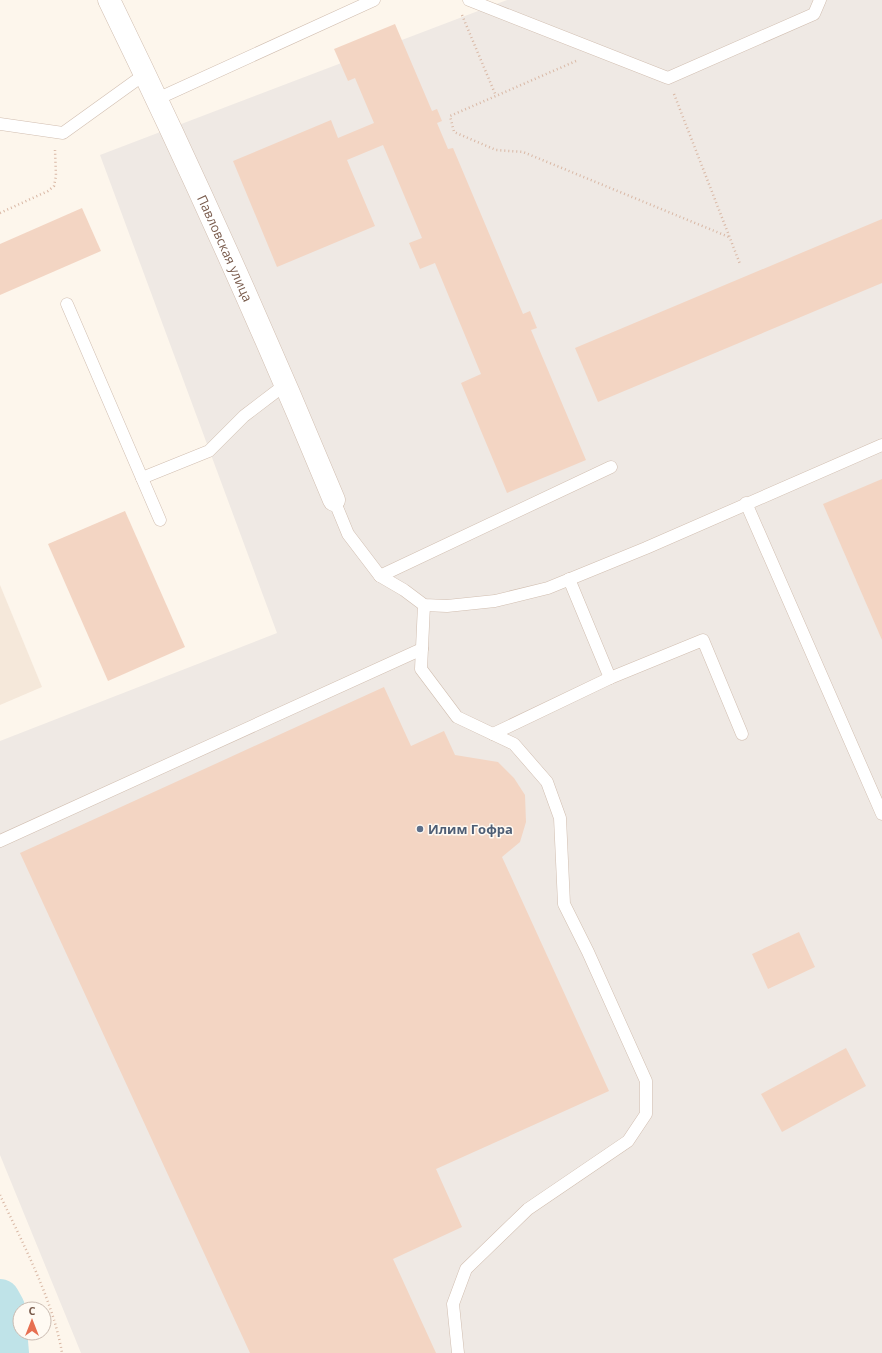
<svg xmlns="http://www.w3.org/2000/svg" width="882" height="1353" font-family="'Open Sans',sans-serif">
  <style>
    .residential { fill: #f5e8da }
    .industrial { fill: #efe9e4 }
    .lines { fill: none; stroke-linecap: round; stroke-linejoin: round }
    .river { stroke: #bfe3e8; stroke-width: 40 }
    .building { fill: #f3d5c3 }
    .lane-casing { stroke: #d1beb0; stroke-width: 13 }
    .street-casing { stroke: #d1beb0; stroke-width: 23 }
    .path { stroke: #d9b8a5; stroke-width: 2.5; stroke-dasharray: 1 3; stroke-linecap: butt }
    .lane { stroke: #fff; stroke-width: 12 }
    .street { stroke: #fff; stroke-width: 22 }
    .service-dot { fill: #5c6f8a; stroke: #fffaf3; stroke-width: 1.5 }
    .labels { text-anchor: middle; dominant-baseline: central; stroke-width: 3; stroke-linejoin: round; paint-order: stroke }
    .street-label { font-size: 13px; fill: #7a5c4d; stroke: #fffaf3 }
    .service-label { font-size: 13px; font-weight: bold; fill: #4e5e75; stroke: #fffaf3; text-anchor: start }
  </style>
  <rect width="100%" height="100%" fill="#fdf6ec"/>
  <path class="residential" d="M0,585L42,687L0,705Z"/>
  <path class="industrial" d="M507,0H882V1353H81L0,1155V741L277,633L100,155Z"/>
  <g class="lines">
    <path class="river" d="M0,1299L5,1308L9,1353"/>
  </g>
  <g class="building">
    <path d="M395,24L432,111L437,109L442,121L437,123L448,149L453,148L523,314L530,311L537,328L531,330L586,460L507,493L461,383L481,374L435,263L420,269L409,243L422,238L383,145L347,160L375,226L277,267L233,161L331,120L338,138L374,123L355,78L348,81L334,49Z"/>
    <path d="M82,208L101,251L0,295V244Z"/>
    <path d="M882,219V283L598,402L575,348Z"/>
    <path d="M882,479V640L823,504Z"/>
    <path d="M125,511L185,647L108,681L48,544Z"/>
    <path d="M384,687L411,746L444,731L455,755L498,762L514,778L525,795L526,822L520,842L502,857L609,1091L436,1169L462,1227L393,1259L436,1353H250L20,853Z"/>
    <path d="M799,932L815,967L768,989L752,954Z"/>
    <path d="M846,1048L866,1086L782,1132L761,1094Z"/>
  </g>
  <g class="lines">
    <defs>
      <g id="lane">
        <path d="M469,0L668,78L814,14L820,0"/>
        <path d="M157,99L374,0"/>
        <path d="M0,124L63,133L145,74"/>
        <path d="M67,304L160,520"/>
        <path d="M142,478L209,451L244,416L286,384"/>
        <path d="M334,500L348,534L380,576L404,590L424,605L447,606L495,601L548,588L646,548L882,445"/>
        <path d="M746,503L882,814"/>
        <path d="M380,576L611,467"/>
        <path d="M424,605L421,669L457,717L514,744L547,782L560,818L564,904L588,952L646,1081V1114L628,1141L528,1209L466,1269L453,1304L458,1353"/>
        <path d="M610,678L703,640L742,734"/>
        <path d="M493,734L610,678L569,579"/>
        <path d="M0,841L422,649"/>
      </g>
      <g id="street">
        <path id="s1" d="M109,0C189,164 264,331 334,500"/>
      </g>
    </defs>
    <use href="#lane" class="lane-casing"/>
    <use href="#street" class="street-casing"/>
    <g class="path">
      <path d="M462,15L496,96"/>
      <path d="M576,61L450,116L454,132L496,150L523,152L729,237"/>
      <path d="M674,94L740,264"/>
      <path d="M0,213L48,191L54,186L56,176L55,150"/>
      <path d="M0,1195C23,1244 53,1300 62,1353"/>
    </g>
    <use href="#lane" class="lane"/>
    <use href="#street" class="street"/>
  </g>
  <circle class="service-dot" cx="420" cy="829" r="4"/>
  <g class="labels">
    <g class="street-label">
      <text stroke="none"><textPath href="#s1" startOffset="274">Павловская улица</textPath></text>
    </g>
    <g class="service-label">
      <text x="428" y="829">Илим Гофра</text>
    </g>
  </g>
  <g transform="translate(32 1321)"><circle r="19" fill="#fffaf3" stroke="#cabbb1"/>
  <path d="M0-3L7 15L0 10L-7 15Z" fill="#e76f51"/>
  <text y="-6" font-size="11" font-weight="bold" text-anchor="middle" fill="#7a5c4d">С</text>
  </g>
</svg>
